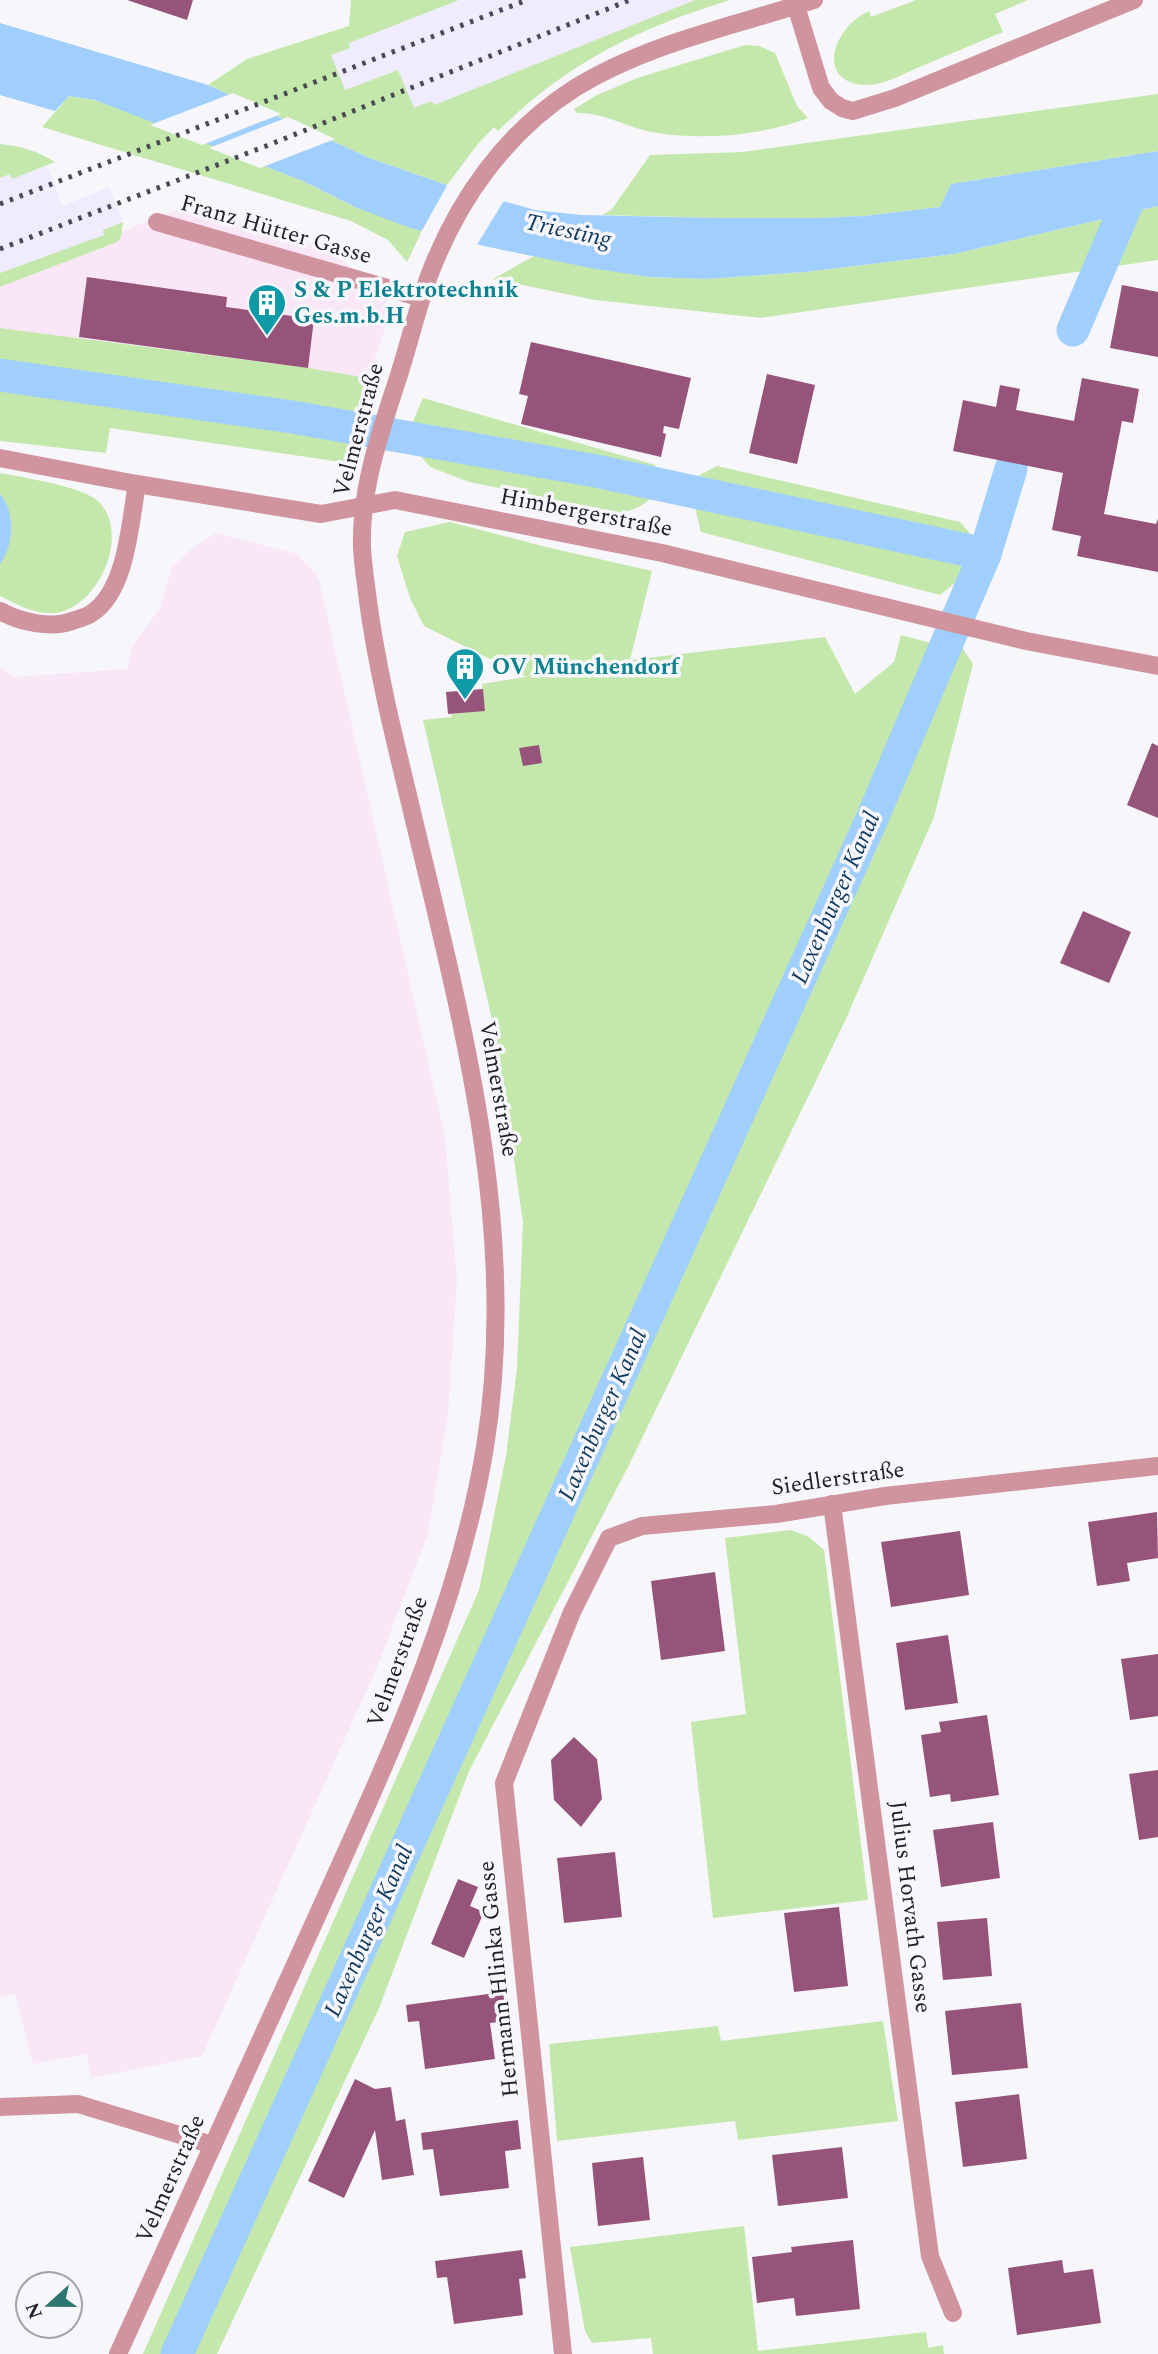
<svg xmlns="http://www.w3.org/2000/svg" width="1158" height="2354" font-family="Spectral,serif">
  <style>
    .industrial { fill: #f9e7f7 }
    .built { fill: #efecff }
    .green { fill: #c4e8ac }
    .water { fill: #a0cffd }
    .pier { fill: #f7f6fb }
    .lines { fill: none; stroke-linecap: round; stroke-linejoin: round }
    .canal { stroke: #a0cffd; stroke-width: 33 }
    .building { fill: #97547b }
    .minor { stroke: #cf949d; stroke-width: 18 }
    .tertiary { stroke: #cf949d; stroke-width: 18 }
    .rail { stroke: #4b4951; stroke-width: 5; stroke-dasharray: 3.5 7; stroke-linecap: butt }
    .labels { text-anchor: middle; dominant-baseline: central; stroke-width: 7; stroke-linejoin: round; paint-order: stroke }
    .street-label { font-size: 23px; fill: #23212a; stroke: #f7f6fb }
    .culture-label { font-size: 23px; font-weight: bold; fill: #0d838f; stroke: #f7f6fb; text-anchor: start }
    .water-label { font-size: 24px; font-style: italic; fill: #0f3a5f; stroke: #f7f6fb }
  </style>
  <rect width="100%" height="100%" fill="#f7f6fb"/>
  <g class="industrial">
    <path d="M185,206L330,251L388,295L384,332L368,378L308,368L0,328V287L116,242L123,231Z"/>
    <path d="M216,533L297,554L316,574L320,584L445,1137L457,1281L448,1415L428,1534L377,1667L202,2056L91,2078L87,2054L33,2064L15,1994L0,1997V668L15,677L127,669L132,647L160,608L172,567L195,546Z"/>
  </g>
  <g class="built">
    <path d="M459,0H695L434,105L431,101L414,108L398,70L345,90L331,55L350,48L348,43Z"/>
    <path d="M47,165L63,206L109,187L123,222L103,230L105,235L0,273V178L10,174L12,179Z"/>
  </g>
  <g class="green">
    <path d="M351,0H459L349,43L350,48L331,55L345,90L398,70L414,108L431,101L434,105L695,0H730C637,29 568,62 498,131L494,127L477,145L447,185L372,159L208,85L247,59L349,26Z"/>
    <path d="M916,0H1028L995,14L1003,32C974,44 946,56 917,68C901,75 884,85 866,85C814,83 833,27 869,11L871,17Z"/>
    <path d="M745,45L759,46L775,53L797,106L808,118C761,136 700,141 651,132C627,127 602,112 577,113L574,109L597,95L637,78Z"/>
    <path d="M1158,94V151L951,184L940,207L864,216L818,218H719L602,215L612,209L650,155L743,152Z"/>
    <path d="M69,96L95,100L120,109L303,181L355,207L422,231L407,262L388,240L351,221L42,127Z"/>
    <path d="M0,144C20,146 38,151 55,162L12,179L10,174L0,178Z"/>
    <path d="M1158,206V260L761,318L595,300L493,279L534,256L649,277L707,279L805,272L954,254Z"/>
    <path d="M123,222L121,237L117,242L0,287V273L104,235L103,230Z"/>
    <path d="M0,328L308,368L368,378L356,421L348,463L110,428L106,453L0,441Z"/>
    <path d="M423,398L655,465C663,495 647,506 621,513L469,482L430,467L417,452L410,428Z"/>
    <path d="M717,466L960,522L976,540L969,572L940,595L701,532L693,500L700,475Z"/>
    <path d="M0,473C22,477 83,487 98,501C131,533 100,606 56,613C35,615 18,605 0,596Z"/>
    <path d="M450,522L546,547L652,571L630,660L825,637L855,694L894,662L901,635L927,642L959,643L973,664L934,817L845,1021L628,1467L469,1771L379,2008L217,2354H143L479,1590L506,1456L517,1368L523,1222L496,1037L423,720L452,717L451,714L485,710L482,684L526,677L424,626L410,598L397,556L405,532Z"/>
    <path d="M791,1530L809,1537L824,1550L868,1900L713,1918L691,1722L746,1714L725,1538Z"/>
    <path d="M883,2021L898,2121L738,2140L735,2121L557,2141L549,2044L718,2026L721,2041Z"/>
    <path d="M744,2226L758,2351L926,2332L928,2348L943,2345L944,2354H653L651,2338L592,2343L585,2331L570,2247Z"/>
  </g>
  <g class="water">
    <path d="M0,23L208,85L372,159L447,185L535,210L581,215L719,218H818L864,216L940,207L951,184L1158,151V206L954,254L805,272L707,279L649,277L590,268L484,246L410,228L355,207L303,181L95,100L69,96L55,111L0,95Z"/>
    <path d="M0,494C16,512 14,546 0,564Z"/>
  </g>
  <g class="pier">
    <path d="M233,93L281,114L202,145L150,125Z"/>
    <path d="M288,117L335,139L260,168L209,148Z"/>
    <path d="M449,182L505,199L475,248L420,234Z"/>
  </g>
  <g class="lines">
    <g class="canal">
      <path d="M1073,330L1136,182"/>
      <path d="M0,375L292,417L596,471L985,554"/>
      <path d="M177,2354L871,821L985,554L1011,469"/>
    </g>
  </g>
  <g class="building">
    <path d="M127,0H193L187,20Z"/>
    <path d="M87,277L227,297L226,307L314,319L308,368L79,337Z"/>
    <path d="M1122,285L1158,292V357L1110,348Z"/>
    <path d="M531,342L691,378L679,429L664,426L663,433L666,434L661,457L521,424L528,396L519,394Z"/>
    <path d="M767,374L815,385L797,464L749,453Z"/>
    <path d="M1082,378L1139,389L1133,423L1122,421L1104,514L1156,524L1158,519V572L1077,556L1081,536L1052,530L1063,473L953,451L963,400L996,407L1000,385L1020,389L1016,410L1074,421Z"/>
    <path d="M483,689L485,711L448,714L446,692Z"/>
    <path d="M1152,743L1158,746V818L1127,805Z"/>
    <path d="M539,745L542,763L523,766L519,748Z"/>
    <path d="M1083,911L1131,932L1109,983L1060,963Z"/>
    <path d="M1157,1512L1158,1558L1127,1563L1130,1581L1097,1586L1088,1522Z"/>
    <path d="M960,1531L969,1595L891,1607L881,1542Z"/>
    <path d="M715,1572L725,1651L661,1660L651,1581Z"/>
    <path d="M948,1635L958,1703L905,1710L896,1643Z"/>
    <path d="M1158,1654V1716L1130,1720L1121,1659Z"/>
    <path d="M987,1715L999,1795L951,1802L950,1794L930,1797L921,1735L941,1732L939,1722Z"/>
    <path d="M574,1737L597,1759L602,1799L581,1827L554,1800L551,1760Z"/>
    <path d="M1158,1770V1837L1139,1840L1129,1774Z"/>
    <path d="M993,1822L1000,1878L941,1887L933,1830Z"/>
    <path d="M615,1852L622,1917L564,1923L557,1858Z"/>
    <path d="M458,1879L478,1887L470,1906L484,1912L464,1958L431,1944Z"/>
    <path d="M839,1907L848,1986L794,1992L784,1913Z"/>
    <path d="M987,1918L992,1976L943,1980L937,1922Z"/>
    <path d="M503,1992L507,2021L490,2023L495,2059L425,2069L419,2021L408,2022L406,2005Z"/>
    <path d="M1021,2003L1028,2068L952,2075L945,2011Z"/>
    <path d="M355,2079L375,2089L391,2087L396,2121L405,2119L414,2175L382,2180L375,2130L344,2198L308,2181Z"/>
    <path d="M1019,2094L1027,2159L963,2167L955,2102Z"/>
    <path d="M518,2120L521,2149L505,2151L509,2188L440,2196L433,2149L423,2150L421,2133Z"/>
    <path d="M842,2147L848,2198L778,2206L772,2155Z"/>
    <path d="M643,2157L650,2220L598,2226L592,2163Z"/>
    <path d="M853,2240L860,2309L796,2316L794,2298L757,2303L752,2257L792,2252L791,2247Z"/>
    <path d="M522,2250L526,2278L519,2279L523,2315L454,2324L447,2277L437,2278L435,2261Z"/>
    <path d="M1062,2260L1064,2273L1093,2269L1101,2323L1017,2335L1008,2268Z"/>
  </g>
  <g class="lines">
    <g class="minor">
      <path d="M796,6L821,88L831,101L842,108L853,111L895,98L1134,0"/>
      <path d="M157,222L422,298"/>
      <path d="M0,458L137,484L321,514L395,500L662,553L1026,641L1158,666"/>
      <path d="M0,611C20,622 51,629 72,621C78,619 87,617 92,613C127,590 130,522 137,484"/>
      <path d="M832,1504L930,2256L953,2313"/>
      <path d="M0,2107L78,2104L213,2145"/>
      <path d="M563,2354L504,1783L572,1612L609,1538L642,1526L776,1514L885,1496L1158,1466"/>
    </g>
    <path class="tertiary" d="M118,2354C185,2207 251,2061 318,1914C386,1763 458,1612 485,1447C521,1227 459,1011 409,799C393,733 377,668 368,601C366,584 363,566 362,548C360,490 380,433 398,378C409,344 417,309 429,276C458,199 506,132 575,88C648,43 734,26 814,0"/>
    <g class="rail">
      <path d="M0,204L527,0"/>
      <path d="M0,249L266,146L630,0"/>
    </g>
  </g>
  <defs>
    <symbol id="building-pin" viewBox="-11 -11 22 30"><path d="M0 17L-7.5 6A9.5 9.5 0 1 1 7.5 6Z" fill="#0f9aa8" stroke="#f7f6fb"/><path d="M-4-6H4V6H1V3H-1V6H-4ZM-2.5-4.3h1.7v1.8h-1.7ZM.8-4.3h1.7v1.8H.8ZM-2.5-1h1.7V.8h-1.7ZM.8-1h1.7V.8H.8Z" fill="#fff"/></symbol>
  </defs>
  <g fill-rule="evenodd">
    <use href="#building-pin" x="245" y="281" width="44" height="60"/>
    <use href="#building-pin" x="443" y="645" width="44" height="60"/>
  </g>
  <g class="labels">
    <g class="street-label">
      <text transform="translate(276 230) rotate(16)">Franz Hütter Gasse</text>
      <text transform="translate(359 430) rotate(-75)">Velmerstraße</text>
      <text transform="translate(586 513) rotate(11)">Himbergerstraße</text>
      <text transform="translate(498 1089) rotate(80)">Velmerstraße</text>
      <text transform="translate(838 1479) rotate(-8)">Siedlerstraße</text>
      <text transform="translate(398 1662) rotate(-70)">Velmerstraße</text>
      <text transform="translate(910 1907) rotate(83)">Julius Horvath Gasse</text>
      <text transform="translate(499 1979) rotate(-96)">Hermann Hlinka Gasse</text>
      <text transform="translate(171 2179) rotate(-66)">Velmerstraße</text>
    </g>
    <g class="culture-label">
      <text x="294" y="290">S &amp; P Elektrotechnik<tspan x="294" dy="26">Ges.m.b.H</tspan></text>
      <text x="492" y="667">OV Münchendorf</text>
    </g>
    <g class="water-label">
      <text transform="translate(568 231) rotate(12)">Triesting</text>
      <text transform="translate(836 898) rotate(-66)">Laxenburger Kanal</text>
      <text transform="translate(603 1415) rotate(-66)">Laxenburger Kanal</text>
      <text transform="translate(369 1931) rotate(-66)">Laxenburger Kanal</text>
    </g>
  </g>
  <g transform="translate(49 2305) rotate(249)"><circle r="33" fill="#f7f6fb" stroke="#a2a1a7" stroke-width="2"/>
  <path d="M0-5L12 26L0 18L-12 26Z" fill="#2c7571"/>
  <text y="-10" font-size="19" font-weight="bold" text-anchor="middle" fill="#23212a">N</text>
  </g>
</svg>
